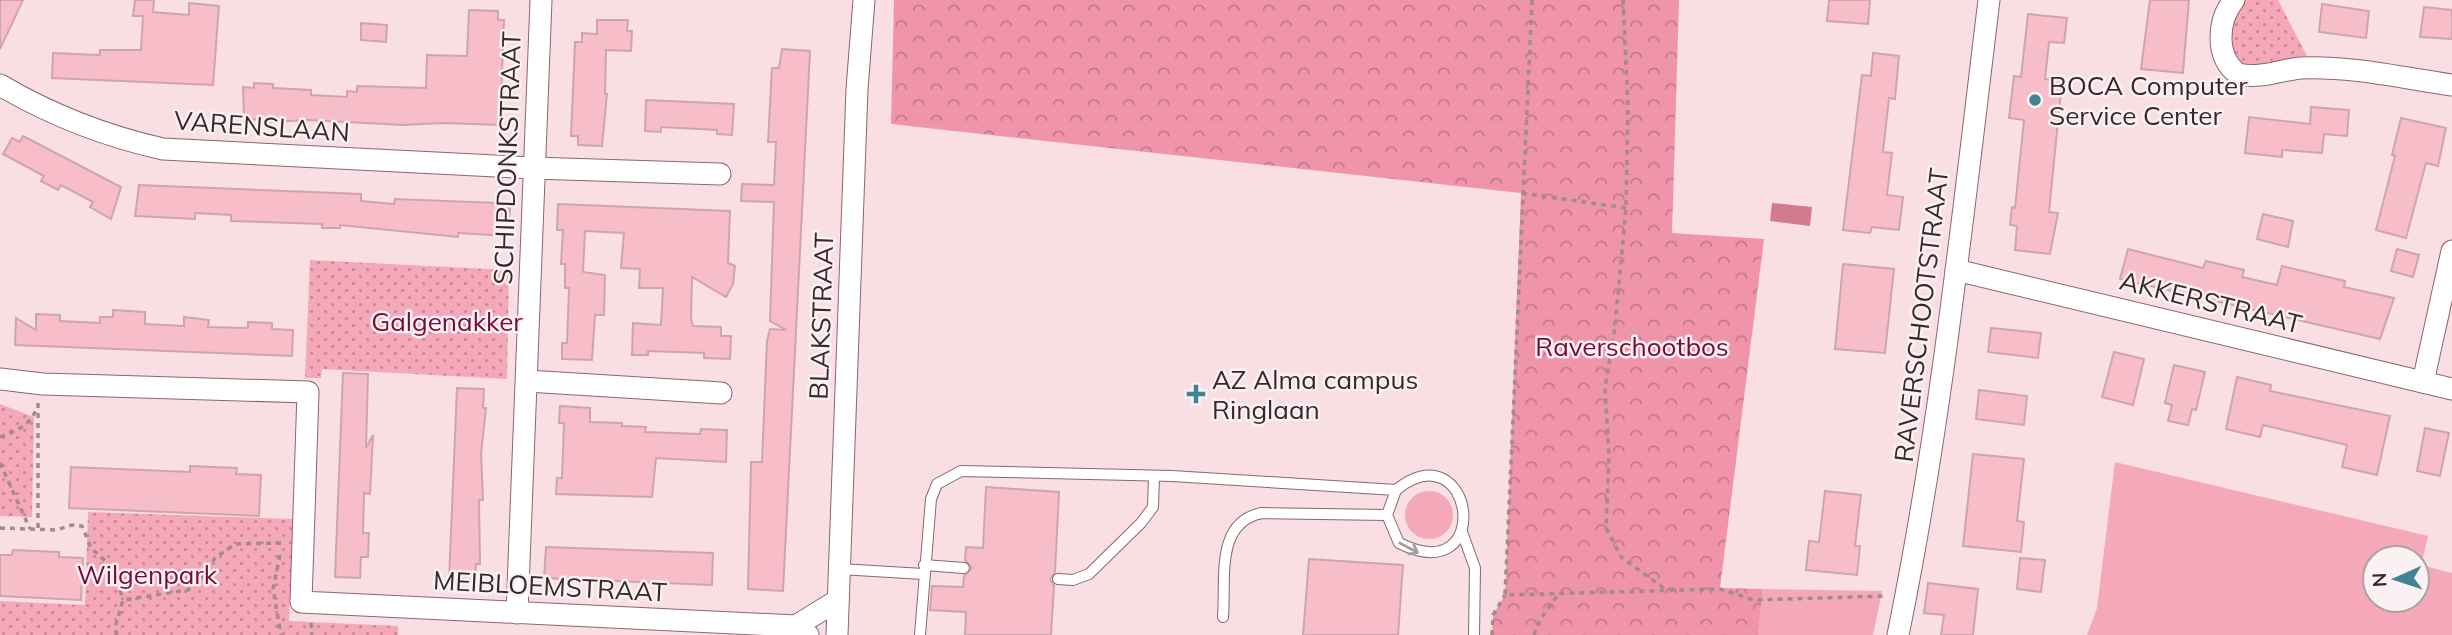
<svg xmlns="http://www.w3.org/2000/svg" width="2452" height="635" font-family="Mulish,sans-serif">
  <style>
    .grass { fill: #f4a8b8; fill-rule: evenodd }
    .forest { fill: url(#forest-crowns) }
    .park { fill: url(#park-dots) }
    .water { fill: #d37a8e }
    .building { fill: #f7bdc8; stroke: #cea5ad; stroke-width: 2 }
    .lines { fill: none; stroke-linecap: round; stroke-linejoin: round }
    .lane-casing { stroke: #8b666d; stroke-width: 12 }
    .street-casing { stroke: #8b666d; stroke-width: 23 }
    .path { stroke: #a18b8f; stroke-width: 3.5; stroke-dasharray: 5 5; stroke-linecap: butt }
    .lane { stroke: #fff; stroke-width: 10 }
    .street { stroke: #fff; stroke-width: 21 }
    .oneway { stroke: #a59ea0 }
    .poi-dot { fill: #408393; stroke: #faf1f3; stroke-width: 2.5 }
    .labels { text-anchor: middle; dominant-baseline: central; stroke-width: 5; stroke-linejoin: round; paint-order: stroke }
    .poi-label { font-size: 26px; fill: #38272b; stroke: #faf1f3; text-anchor: start }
    .street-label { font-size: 26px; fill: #38272b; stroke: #faf1f3 }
    .park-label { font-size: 26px; fill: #790935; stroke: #faf1f3 }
  </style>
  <defs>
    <pattern id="forest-crowns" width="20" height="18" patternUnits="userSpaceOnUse" patternTransform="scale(1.75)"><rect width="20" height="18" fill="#f094a9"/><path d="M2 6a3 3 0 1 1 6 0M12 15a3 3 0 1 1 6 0" fill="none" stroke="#c3798a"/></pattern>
    <pattern id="park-dots" width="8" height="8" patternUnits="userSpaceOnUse" patternTransform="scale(1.75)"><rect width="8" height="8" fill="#f4a8b8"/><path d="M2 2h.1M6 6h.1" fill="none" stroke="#c78996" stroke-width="1.8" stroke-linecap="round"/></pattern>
  </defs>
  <rect width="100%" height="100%" fill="#f9dfe3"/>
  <g class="grass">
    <path d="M2115,462L2428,536L2421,565L2452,573V635H2087L2097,608ZM2375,558H2417V600H2375Z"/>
    <circle cx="1429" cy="515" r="24"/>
    <path d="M1763,589L1882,591L1873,635H1758Z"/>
  </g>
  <path class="forest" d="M894,0H1679L1672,233L1764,239L1720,588L1763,589L1758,635H1492L1493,615L1505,595L1521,193L891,124Z"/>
  <g class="park">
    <path d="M2242,0H2278L2307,56L2249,69L2228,56L2230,14Z"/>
    <path d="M310,260L509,270L507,379L322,369L321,378H305Z"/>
    <path d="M0,404L34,417L32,517L0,516Z"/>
    <path d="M88,512L293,519L289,621L398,626V635H0V601L85,605Z"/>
  </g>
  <path class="water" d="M1772,203L1812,207L1810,226L1770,221Z"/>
  <g class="building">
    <path d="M0,0H23L0,49Z"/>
    <path d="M135,0H154L153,12L189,15V3L219,6L213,85L52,78L53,53L100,55V50H141L143,16H133Z"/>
    <path d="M1829,0H1870L1868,24L1827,21Z"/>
    <path d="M2150,0H2189L2183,73L2141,69Z"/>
    <path d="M2322,4L2369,11L2366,38L2319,32Z"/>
    <path d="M2424,7L2452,10V39L2420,37Z"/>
    <path d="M469,10L498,11V20H504L500,125L444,123L403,125L308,120L270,122L244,118L243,87L254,88V83L273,84V88L311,90V95L347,97V91L357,92V86L426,88L427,55L467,56Z"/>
    <path d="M2028,14L2067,18L2064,43L2049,42L2045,79L2062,81L2049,212L2058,213L2050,254L2015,250L2017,226L2010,225L2012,207L2015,208L2024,120L2009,118L2014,76L2021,77Z"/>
    <path d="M597,20H628L627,31H632L631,51L606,50L605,94H607L602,146L578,145V136H571L575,42H582V33L597,34Z"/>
    <path d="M361,23L387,25L386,42L361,40Z"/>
    <path d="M782,49L810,51L783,591L748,589L751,462H762L767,341L770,329L786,330L770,321L774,202L741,201L742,184L774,185L776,142H768L772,68H779Z"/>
    <path d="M1873,53L1899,56L1895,99L1889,98L1883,152L1892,153L1887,195L1903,197L1899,230L1872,227L1870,233L1843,230L1862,75L1871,76Z"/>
    <path d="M646,100L734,104L732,135L717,134V130L661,127V132L645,131Z"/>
    <path d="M2311,107L2349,110L2347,136L2324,134L2322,153L2282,150V157L2245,153L2249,117L2310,124Z"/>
    <path d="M2401,118L2446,128L2438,166L2426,163L2406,238L2376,230L2395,156L2392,155Z"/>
    <path d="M23,136L121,187L111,219L90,207L93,202L61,185L58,190L41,181L44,176L3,154L12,138L20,142Z"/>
    <path d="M139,185L361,194V201L394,204L395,199L498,203L510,208L508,236L458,233V237L340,225V228H322V224L231,221V215L195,213V219L135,216Z"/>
    <path d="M558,204L730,211L728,263L735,266L733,284L726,297L692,277L691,319L693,326L721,327V336H731L730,359L704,358V353L648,351V355H632L633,323L661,325L663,288H639L640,269L621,268L624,233L585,231L583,272L605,275L604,315H595L592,360L562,359V343H567L569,288H565V264H561L563,230H557Z"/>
    <path d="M2263,214L2293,221L2288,247L2257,239Z"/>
    <path d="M2128,249L2203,268L2206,261L2244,270L2242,277L2277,285L2282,266L2345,281L2344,287L2394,298L2380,339L2120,279Z"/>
    <path d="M2397,249L2419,255L2413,277L2391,271Z"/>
    <path d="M1843,264L1894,269L1885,353L1835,349Z"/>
    <path d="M113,310L145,312V324L184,326V317L209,320L208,327L248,328V322L272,323V329L293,330L292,356L15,345L16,318L36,330V314L60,315V321L100,323V317H113Z"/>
    <path d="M1991,328L2041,333L2038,358L1988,352Z"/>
    <path d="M2114,352L2144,359L2133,405L2102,397Z"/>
    <path d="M2174,365L2205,372L2196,410L2192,409L2188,425L2168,421L2172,405L2165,403Z"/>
    <path d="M343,373L368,374L366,448L373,435L370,494L364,493L363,533H369L368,557H361L360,578L335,577Z"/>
    <path d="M2237,377L2271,385L2270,391L2390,416L2377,475L2342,467L2347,445L2263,425L2260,437L2226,429Z"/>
    <path d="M457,388L484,389L483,408H486L481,454L483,500H479L480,564H476L475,583L449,581Z"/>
    <path d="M1979,390L2027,396L2024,425L1976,419Z"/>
    <path d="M560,406L590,408V422L622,423V426L646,427L645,432L700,434L701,429L727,430L726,462L656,458L652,497L556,494L557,478H562L564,423H559Z"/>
    <path d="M2425,428L2449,433L2440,476L2417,471Z"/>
    <path d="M1973,454L2024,459L2017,521L2024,522L2021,552L1963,546Z"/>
    <path d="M190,466L237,468L236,474L261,475L259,516L69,508L71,467L190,472Z"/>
    <path d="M986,487L1059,492L1055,572L1050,579L1054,586L1051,635H965L966,612L930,610L932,586L963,587L964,576L972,568L965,560L966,547L983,548Z"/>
    <path d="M1825,491L1861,495L1855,546H1860L1857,575L1806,570L1809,541L1819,542Z"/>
    <path d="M546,547L713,553L712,585L544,578Z"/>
    <path d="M13,550L59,552V557L83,558L81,600L0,596V555H12Z"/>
    <path d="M2020,558L2045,560L2041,592L2017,589Z"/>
    <path d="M1309,559L1403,565L1398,635H1303Z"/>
    <path d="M1928,583L1978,589L1973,635H1941L1944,615L1924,613Z"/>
  </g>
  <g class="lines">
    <defs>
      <g id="lane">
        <path d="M1462,532L1475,568L1474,635"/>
        <path d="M924,565L964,568"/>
        <path d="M840,569L923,574"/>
        <path d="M1058,579L1073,580L1089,574L1141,523L1153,507L1154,477"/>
        <path d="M1223,617C1226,578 1215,522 1262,513L1387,515"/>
        <path d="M920,635L931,499L937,484L961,471L1172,476L1396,490C1474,428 1496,591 1399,543L1387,515L1396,490"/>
      </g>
      <g id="street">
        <path d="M2234,0C2217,21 2215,57 2238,74C2261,79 2279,70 2301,68C2352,66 2403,78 2452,85"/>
        <path d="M0,85C51,115 105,136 163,149L533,168L720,174"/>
        <path d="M1956,270L2452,389"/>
        <path d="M0,379L43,384L308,392L301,602L796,626L808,635"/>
        <path d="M527,381L721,393"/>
        <path d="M2423,382L2452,251"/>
        <path d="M517,613L541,0"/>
        <path d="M796,626L838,600"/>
        <path d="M837,635L857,89L864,0"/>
        <path d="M1898,635C1941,425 1963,213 1989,0"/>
      </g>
    </defs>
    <use href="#lane" class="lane-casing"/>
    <use href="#street" class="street-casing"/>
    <g class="path">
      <path d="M1532,0L1505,595L1720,589L1754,600L1885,596"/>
      <path d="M1623,0L1628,105L1626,208L1615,327L1605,388L1609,456L1606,528L1621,557L1665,589"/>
      <path d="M1522,193L1626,208"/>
      <path d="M38,403V530"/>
      <path d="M0,437C17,431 31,425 37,407"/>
      <path d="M0,463L30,529"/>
      <path d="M0,528L56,530L72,525L82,526L91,548L114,569L123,600"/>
      <path d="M280,555L273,589L281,635"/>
      <path d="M311,623L312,635"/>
      <path d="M117,635L115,628L123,600L188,590L203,577L215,558L235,544L282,543"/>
      <path d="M1492,635L1493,615L1505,595"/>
      <path d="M1534,635L1540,620L1559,593"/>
    </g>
    <use href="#lane" class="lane"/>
    <use href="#street" class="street"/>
  </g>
  <defs><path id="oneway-shaft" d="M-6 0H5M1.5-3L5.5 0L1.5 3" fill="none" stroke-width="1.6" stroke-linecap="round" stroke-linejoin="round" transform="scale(1.75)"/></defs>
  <use class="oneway" href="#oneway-shaft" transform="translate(1409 548) rotate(28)"/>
  <g class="poi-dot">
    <circle cx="2035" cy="100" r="7"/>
    <path d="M1192.5 383.5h7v7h7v7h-7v7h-7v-7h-7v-7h7z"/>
  </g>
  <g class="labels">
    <g class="poi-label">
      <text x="2049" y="85">BOCA Computer<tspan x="2049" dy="30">Service Center</tspan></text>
      <text x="1212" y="379">AZ Alma campus<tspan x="1212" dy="30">Ringlaan</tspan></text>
    </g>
    <g class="street-label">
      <text transform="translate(262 126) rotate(4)">VARENSLAAN</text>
      <text transform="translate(507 158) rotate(-88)">SCHIPDONKSTRAAT</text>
      <text transform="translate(2211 302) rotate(14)">AKKERSTRAAT</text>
      <text transform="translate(1921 315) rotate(-83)">RAVERSCHOOTSTRAAT</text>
      <text transform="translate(821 316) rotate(-88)">BLAKSTRAAT</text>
      <text transform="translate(550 586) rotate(3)">MEIBLOEMSTRAAT</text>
    </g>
    <g class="park-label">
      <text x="447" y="321">Galgenakker</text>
      <text x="1632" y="346">Raverschootbos</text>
      <text x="147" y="574">Wilgenpark</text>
    </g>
  </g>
  <g transform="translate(2396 579) rotate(267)"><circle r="33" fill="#faf1f3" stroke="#aca0a3" stroke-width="2"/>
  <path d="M0-5L12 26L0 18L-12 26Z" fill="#408393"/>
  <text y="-10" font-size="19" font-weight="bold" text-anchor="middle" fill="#38272b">N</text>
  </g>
</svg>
